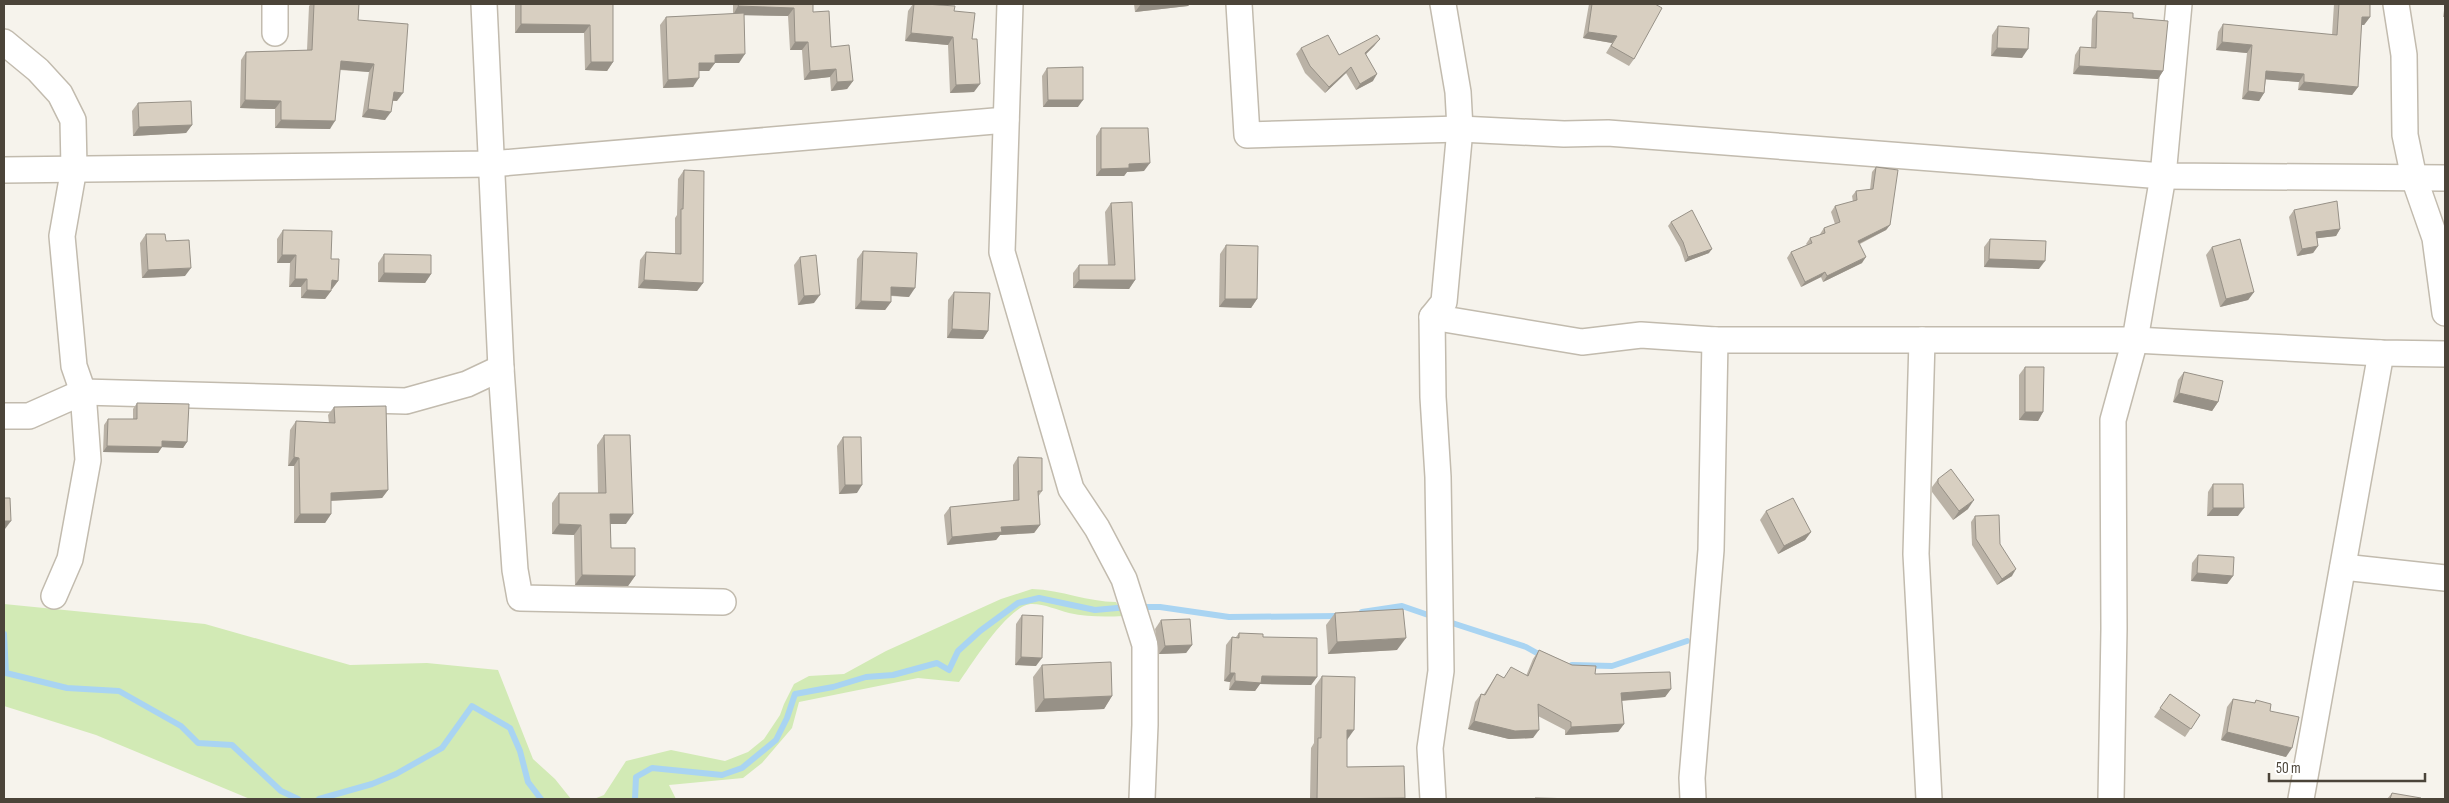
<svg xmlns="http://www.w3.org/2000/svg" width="2449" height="803" font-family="'Sofia Sans Condensed',sans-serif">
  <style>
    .green { fill: #d2eab5 }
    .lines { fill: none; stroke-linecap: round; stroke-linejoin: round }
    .stream { stroke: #a9d4f2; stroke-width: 6 }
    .street-casing { stroke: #c2bbae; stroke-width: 28 }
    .street { stroke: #fff; stroke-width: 25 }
    .wall { fill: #bab2a6 }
    .shaded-wall { fill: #979187 }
    .building { fill: #d8cfc1; stroke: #979187 }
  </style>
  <rect width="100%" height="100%" fill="#f6f3ec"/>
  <g class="green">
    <path d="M1032,589C1062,590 1088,602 1116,602L1123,616C1106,617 1087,617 1069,613C1057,610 1045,604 1032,604C1009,604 972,664 959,682L918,678L799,702L792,728L762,763L743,778L669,785L676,799H594L604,795L626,761L671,750L725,761L748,752L764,739L780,715L784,704L794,684L809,676L844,674L886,651L1001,599Z"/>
    <path d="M4,604L205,624L350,665L427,663L498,670L533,759L555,779L571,799H250L96,735L4,706Z"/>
  </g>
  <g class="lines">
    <g class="stream">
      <path d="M1138,607H1160L1229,617L1339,616"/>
      <path d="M1362,612L1402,606L1434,617"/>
      <path d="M1446,621L1526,647L1544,657"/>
      <path d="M4,634L6,673L67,688L119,691L181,726L198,743L232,745L281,791L298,799"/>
      <path d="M1572,665L1612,666L1687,641"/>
      <path d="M319,799L372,784L396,774L442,748L472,706L510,728L520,751L528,782L541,799"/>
      <path d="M635,799L636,777L652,768L722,775L742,768L776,740L787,718L795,694L833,687L866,677L893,675L937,663L949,670L958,651L980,631L1018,603L1039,598L1095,610L1128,607"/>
    </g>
    <defs>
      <g id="street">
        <path d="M484,4L501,368L515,570L520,598L723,602"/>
        <path d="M1010,4L1002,252L1071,489L1097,528L1124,579L1145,645V725L1142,799"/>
        <path d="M1239,4L1247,135L1460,129L1564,134L1608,133L2163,176L2445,178"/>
        <path d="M2396,4L2404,55L2405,135L2414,178L2435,238L2445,313"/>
        <path d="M275,33V4"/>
        <path d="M4,42L38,70L60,94L73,120L74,168L62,236L74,366L83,392L88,460L70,559L54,596"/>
        <path d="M4,170L491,164L1006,120"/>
        <path d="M1432,317L1582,342L1641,335L1715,340H2135L2381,353L2445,354"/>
        <path d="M1922,340L1916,554L1929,799"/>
        <path d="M4,416H29L83,392L406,401L467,384L501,368"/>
        <path d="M2343,567L2445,578"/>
        <path d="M1433,799L1430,748L1441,671L1438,477L1433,397L1432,317L1444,302L1460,129L1458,92L1443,4"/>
        <path d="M1693,799L1692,778L1711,550L1715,340"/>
        <path d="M2111,799L2114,629L2113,420L2135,340L2163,176L2179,4"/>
        <path d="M2301,799L2381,353"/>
      </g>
    </defs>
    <use href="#street" class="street-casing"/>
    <use href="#street" class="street"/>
  </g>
  <g class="wall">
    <path d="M311,4H359L358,20L397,101H392L385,120L362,117L369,72L340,70L330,129L275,128V109L240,108L241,60L246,52L307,50L309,6Z"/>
    <path d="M515,4H613V62L607,71L585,70L584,33H515Z"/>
    <path d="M733,4H813V12L831,47L853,81L847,89L831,91L830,77L804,80L802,50H790L788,16L744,15L739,63H715L709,71H699L693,87L663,88L660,25L666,17L733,14Z"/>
    <path d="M913,4H925L954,11L972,39L974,92L950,93L948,45L905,41L908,11Z"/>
    <path d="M1134,4H1190L1188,6L1135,12Z"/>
    <path d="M1589,4H1655L1634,59L1629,66L1606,53L1612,43L1583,38Z"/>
    <path d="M2334,4H2370V17L2364,25H2361L2358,87L2352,95L2298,90L2299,82L2266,79L2264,93L2259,101L2242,99L2247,53L2216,50L2218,32L2223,24L2332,35Z"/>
    <path d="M2445,4V17H2443Z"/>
    <path d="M2097,11L2133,18L2163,71L2158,79L2073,74L2075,55L2080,47L2091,48L2092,19Z"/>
    <path d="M1998,26L2022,58L1991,56L1992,35Z"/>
    <path d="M1375,45L1366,54L1373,81L1356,90L1346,73L1325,93L1305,73L1296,54L1301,48L1339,55Z"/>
    <path d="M1047,68L1078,107H1043L1042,76Z"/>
    <path d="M138,103L192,125L186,133L133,136L132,111Z"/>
    <path d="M1101,128L1144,171L1127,172L1124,176H1096V136Z"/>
    <path d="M1876,167L1890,225L1886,230L1860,244L1862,263L1823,282L1821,277L1801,287L1787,258L1791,252L1807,245L1806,244L1810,238L1820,235V234L1824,228L1835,224L1831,212L1835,206L1853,202L1852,196L1856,191L1870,190L1872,172Z"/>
    <path d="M684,170L703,283L697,291L638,288L640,260L646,252L675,253V218L677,215L678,179Z"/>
    <path d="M1111,203L1135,280L1129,289L1073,288V273L1079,265H1108L1105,212Z"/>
    <path d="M2294,210L2340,229L2336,236L2317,238L2318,246L2313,253L2297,256L2289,217Z"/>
    <path d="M1671,222L1709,253L1685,262L1680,247L1668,226Z"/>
    <path d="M283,230L331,259L338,281L332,289H331V291L325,299L301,298V287H289L290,263H277V239Z"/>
    <path d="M146,234L166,241L185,276L142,278L140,243Z"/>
    <path d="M1990,239L2039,269L1984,267V247Z"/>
    <path d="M1226,245L1257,299L1251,308L1219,307L1220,254Z"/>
    <path d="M2212,247L2254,292L2248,300L2220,307L2206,255Z"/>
    <path d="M863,251L909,297L891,296V302L885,310L855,309L857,259Z"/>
    <path d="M384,254L431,274L425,283L378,282V263Z"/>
    <path d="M800,257L814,303L798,305L794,265Z"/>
    <path d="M954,292L988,331L983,339L947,338L948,300Z"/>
    <path d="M2025,367L2043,412L2038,421L2019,420V375Z"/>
    <path d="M2184,372L2218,402L2212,411L2173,402L2178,380Z"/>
    <path d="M137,403L187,442L183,448L162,447L158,453L103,452L104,425L108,419H133V409Z"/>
    <path d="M334,407L388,490L382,498L331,501V514L325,523H294V466H288L290,430L296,421L329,423L328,415Z"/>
    <path d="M604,435L626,524H610L611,548L635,576L628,586L575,585L574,535L552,534V503L559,493H598L597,445Z"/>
    <path d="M843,437L857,493L839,494L837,446Z"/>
    <path d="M1018,457L1042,491L1038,497L1040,525L1034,533L1000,535L996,540L947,545L944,515L950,507L1013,501V465Z"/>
    <path d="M1938,479L1968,509L1953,520L1932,492V487Z"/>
    <path d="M2213,484L2238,516H2207L2208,492Z"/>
    <path d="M1766,511L1811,532L1805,540L1778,554L1760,520Z"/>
    <path d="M1975,516L2000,544L2012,576L1997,585L1972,545L1971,522Z"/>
    <path d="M2198,555L2233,576L2227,584L2191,581L2192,563Z"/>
    <path d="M1335,613L1397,650L1328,654L1326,625Z"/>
    <path d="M1022,615L1036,666L1015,665L1016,624Z"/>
    <path d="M1161,620L1192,645L1186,653L1159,654L1155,629Z"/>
    <path d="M1239,633L1263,637L1317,677L1311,685L1260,684L1255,691L1229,690L1230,682L1224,681L1226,645L1232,637H1236Z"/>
    <path d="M1539,650L1572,665L1595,674L1671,689L1665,697L1622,701L1624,724L1618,732L1565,735V730L1538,716L1533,738L1509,739L1468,729L1475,702L1481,694H1484L1497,674L1504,678L1526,676L1533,659Z"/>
    <path d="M1042,665L1112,696L1104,709L1035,712L1033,677Z"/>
    <path d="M1322,676L1347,740V767L1404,799H1310L1311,748L1314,743L1315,686Z"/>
    <path d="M2170,694L2200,715L2185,737L2154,717Z"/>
    <path d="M2233,699L2254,703L2256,700L2270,711L2286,757L2221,740L2227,707Z"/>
    <path d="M2392,793L2421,799H2387Z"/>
  </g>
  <g class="shaded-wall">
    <path d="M1141,4H1190L1188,6L1135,12Z"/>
    <path d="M738,6L794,8L788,16L733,15Z"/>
    <path d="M2362,17H2370L2364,25H2356Z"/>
    <path d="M521,24L590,25L584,33H515Z"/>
    <path d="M1588,32L1617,36L1612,43L1583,38Z"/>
    <path d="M911,33L953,37L948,45L905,41Z"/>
    <path d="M1380,39L1375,45L1361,59L1365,53Z"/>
    <path d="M795,42H808L802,50H790Z"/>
    <path d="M2222,42L2252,45L2247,53L2216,50Z"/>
    <path d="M1997,48L2028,49L2022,58L1991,56Z"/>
    <path d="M745,54L739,63H715L709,71H693L699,63L715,55Z"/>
    <path d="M341,61L374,64L369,72L335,69Z"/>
    <path d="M591,62H613L607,71L585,70Z"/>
    <path d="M2079,66L2163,71L2158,79L2073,74Z"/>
    <path d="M1351,67L1346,73L1325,93L1329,87Z"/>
    <path d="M836,69L830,77L804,80L810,71Z"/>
    <path d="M2266,71L2304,74L2299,82L2261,79Z"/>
    <path d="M1377,74L1373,81L1356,90L1360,84Z"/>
    <path d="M699,78L693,87L663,88L668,80Z"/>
    <path d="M853,81L847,89L831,91L837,82Z"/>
    <path d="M2304,82L2358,87L2352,95L2298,90Z"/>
    <path d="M980,84L974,92L950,93L956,85Z"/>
    <path d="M2248,91L2264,93L2259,101L2242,99Z"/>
    <path d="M394,92L403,93L397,101L388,100Z"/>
    <path d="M245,100L281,101L275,109L240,108Z"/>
    <path d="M1048,100H1083L1078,107H1043Z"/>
    <path d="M368,109L391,112L385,120L362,117Z"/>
    <path d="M281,120L335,121L330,129L275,128Z"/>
    <path d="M192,125L186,133L133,136L139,127Z"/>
    <path d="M1150,163L1144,171L1127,172L1124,176H1096L1101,169L1129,164Z"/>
    <path d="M1890,225L1886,230L1854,246L1858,241Z"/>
    <path d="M2340,229L2336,236L2311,239L2316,232Z"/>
    <path d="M2318,246L2313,253L2297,256L2302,249Z"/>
    <path d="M1712,249L1709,253L1685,262L1688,257Z"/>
    <path d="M282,255H296L290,263H277Z"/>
    <path d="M1866,257L1862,263L1823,282L1827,276Z"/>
    <path d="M1989,259L2045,261L2039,269L1984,267Z"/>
    <path d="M191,268L185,276L142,278L148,270Z"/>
    <path d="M1825,272L1821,277L1801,287L1805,282Z"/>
    <path d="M384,273L431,274L425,283L378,282Z"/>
    <path d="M295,279H307L301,287H289Z"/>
    <path d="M332,280L338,281L332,289H326Z"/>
    <path d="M644,280L703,283L697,291L638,288Z"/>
    <path d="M1079,280H1135L1129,289L1073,288Z"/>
    <path d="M891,287L915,288L909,297L886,295Z"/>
    <path d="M307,290L331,291L325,299L301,298Z"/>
    <path d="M2254,292L2248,300L2220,307L2226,299Z"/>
    <path d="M820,295L814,303L798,305L804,296Z"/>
    <path d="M1225,299H1257L1251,308L1219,307Z"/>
    <path d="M861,301L891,302L885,310L855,309Z"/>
    <path d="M952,329L988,331L983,339L947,338Z"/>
    <path d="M2179,393L2218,402L2212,411L2173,402Z"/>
    <path d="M2025,412H2043L2038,421L2019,420Z"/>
    <path d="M162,441L187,442L183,448L158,447Z"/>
    <path d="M107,446L162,447L158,453L103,452Z"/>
    <path d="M294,457L299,458L294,466H288Z"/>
    <path d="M845,485H862L857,493L839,494Z"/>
    <path d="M388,490L382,498L325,501L331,493Z"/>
    <path d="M1974,500L1968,509L1953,520L1959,511Z"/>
    <path d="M2213,508H2244L2238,516H2207Z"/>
    <path d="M300,514H331L325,523H294Z"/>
    <path d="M610,514H633L626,524H603Z"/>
    <path d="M4,521H11L5,529H4Z"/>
    <path d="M559,524L581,525L574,535L552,534Z"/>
    <path d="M1040,525L1034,533L1000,535L996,540L947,545L952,537L1001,527Z"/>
    <path d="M1811,532L1805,540L1778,554L1784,546Z"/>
    <path d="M2016,569L2012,576L1997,585L2002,579Z"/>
    <path d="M2197,573L2233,576L2227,584L2191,581Z"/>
    <path d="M582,575L635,576L628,586L575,585Z"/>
    <path d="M1406,638L1397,650L1328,654L1337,642Z"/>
    <path d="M1192,645L1186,653L1159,654L1165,646Z"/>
    <path d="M1021,657L1042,658L1036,666L1015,665Z"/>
    <path d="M1230,673H1235L1230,682L1224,681Z"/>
    <path d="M1262,676L1317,677L1311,685L1260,684L1255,691L1229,690L1235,681Z"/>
    <path d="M1671,689L1665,697L1616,701L1621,693Z"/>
    <path d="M1112,696L1104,709L1035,712L1044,699Z"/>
    <path d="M1474,721L1539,730L1533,738L1509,739L1468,729Z"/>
    <path d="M1624,724L1618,732L1565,735L1571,727Z"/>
    <path d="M1347,730H1354L1347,740Z"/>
    <path d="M2227,732L2292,748L2286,757L2221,740Z"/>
    <path d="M1405,798L1404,799H1323Z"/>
  </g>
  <g class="building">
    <path d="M314,4H359L358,20L408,24L403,93L394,92L391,112L368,109L374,64L341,61L335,121L281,120V101L245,100L246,52L312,50Z"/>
    <path d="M521,4H613V62H591L590,25L521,24Z"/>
    <path d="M739,4H813V12L829,11L831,47L849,45L853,81L837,82L836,69L810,71L808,42H795L794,8L738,6Z"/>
    <path d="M914,4H925L955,6L954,11L975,13L972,39H977L980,84L956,85L953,37L911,33Z"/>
    <path d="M1592,4H1655L1662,8L1634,59L1611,46L1617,36L1588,32Z"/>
    <path d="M2339,4H2370V17H2362L2358,87L2304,82V74L2266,71L2264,93L2248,91L2252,45L2222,42L2223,24L2337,35Z"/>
    <path d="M2097,11L2133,13V18L2168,21L2163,71L2079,66L2080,47L2096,48Z"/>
    <path d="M744,13L745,54L715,55V63H699V78L668,80L666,17Z"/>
    <path d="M1998,26L2029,28L2028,49L1997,48Z"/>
    <path d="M1328,35L1339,55L1377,35L1380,39L1365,53L1377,74L1360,84L1351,67L1329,87L1310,66L1301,48Z"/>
    <path d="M1083,67V100H1048L1047,68Z"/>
    <path d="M191,101L192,125L139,127L138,103Z"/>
    <path d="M1101,128H1148L1150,163L1129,164V168L1101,169Z"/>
    <path d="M1876,167L1898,170L1890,225L1858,241L1866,257L1827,276L1825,272L1805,282L1791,252L1812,243L1810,238L1825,233L1824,228L1840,222L1835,206L1857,200L1856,191L1873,189Z"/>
    <path d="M684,170L704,171L703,283L644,280L646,252L681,254V209H683Z"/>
    <path d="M2337,201L2340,229L2316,232L2318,246L2302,249L2294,210Z"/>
    <path d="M1132,202L1135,280H1079V265H1115L1111,203Z"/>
    <path d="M1692,210L1712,249L1688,257L1683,242L1671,222Z"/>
    <path d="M283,230L332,231L331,259H339L338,281L332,280L331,291L307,290V279H295L296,255H282Z"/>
    <path d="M146,234H165L166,241L189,240L191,268L148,270Z"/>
    <path d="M1990,239L2046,241L2045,261L1989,259Z"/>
    <path d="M2240,239L2254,292L2226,299L2212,247Z"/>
    <path d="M1226,245L1258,246L1257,299H1225Z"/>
    <path d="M863,251L917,253L915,288L891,287V302L861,301Z"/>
    <path d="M384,254L431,255V274L384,273Z"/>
    <path d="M816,255L820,295L804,296L800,257Z"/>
    <path d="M954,292L990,293L988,331L952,329Z"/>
    <path d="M2025,367H2044L2043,412H2025Z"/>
    <path d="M2184,372L2223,381L2218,402L2179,393Z"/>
    <path d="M137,403L189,404L187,442L162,441V447L107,446L108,419H137Z"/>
    <path d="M386,406L388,490L331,493V514H300L299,458L294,457L296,421L335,423L334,407Z"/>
    <path d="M604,435H630L633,514H610L611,548H635V576L582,575L581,525L559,524V493H606Z"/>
    <path d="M843,437H861L862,485H845Z"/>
    <path d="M1018,457L1042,458V491H1038L1040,525L1001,527L1002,532L952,537L950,507L1019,500Z"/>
    <path d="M1951,469L1974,500L1959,511L1938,483V479Z"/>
    <path d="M2213,484H2243L2244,508H2213Z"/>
    <path d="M4,498H10L11,521H4Z"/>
    <path d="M1793,498L1811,532L1784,546L1766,511Z"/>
    <path d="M1999,515L2000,544L2016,569L2002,579L1976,539L1975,516Z"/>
    <path d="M2198,555L2234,557L2233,576L2197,573Z"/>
    <path d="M1403,609L1406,638L1337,642L1335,613Z"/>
    <path d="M1022,615L1043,616L1042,658L1021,657Z"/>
    <path d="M1190,619L1192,645L1165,646L1161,620Z"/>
    <path d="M1239,633L1263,634V637L1317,638V677L1262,676L1261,683L1235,681V673H1230L1232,637L1239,638Z"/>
    <path d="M1539,650L1572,665L1596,666L1595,674L1670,672L1671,689L1621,693L1624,724L1571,727V722L1538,704L1539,730L1515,731L1474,721L1481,694L1485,695L1497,674L1504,678L1511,667L1528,676Z"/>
    <path d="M1111,662L1112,696L1044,699L1042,665Z"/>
    <path d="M1322,676L1355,677L1354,730H1347V767L1404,766L1405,798L1317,799L1318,738H1321Z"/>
    <path d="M2170,694L2200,715L2191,729L2160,708Z"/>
    <path d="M2233,699L2255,703L2256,700L2271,704L2270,711L2299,717L2292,748L2227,732Z"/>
    <path d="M2392,793L2421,798V799H2390Z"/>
    <path d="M1535,798L1580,799H1535Z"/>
  </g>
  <rect width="2449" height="803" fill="none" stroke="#4b4439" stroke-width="10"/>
  <path d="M2269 773v8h156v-8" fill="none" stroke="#4b4439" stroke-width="2.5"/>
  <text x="2276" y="773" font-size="15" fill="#4b4439" stroke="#ffffff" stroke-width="4" paint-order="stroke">50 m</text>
</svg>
